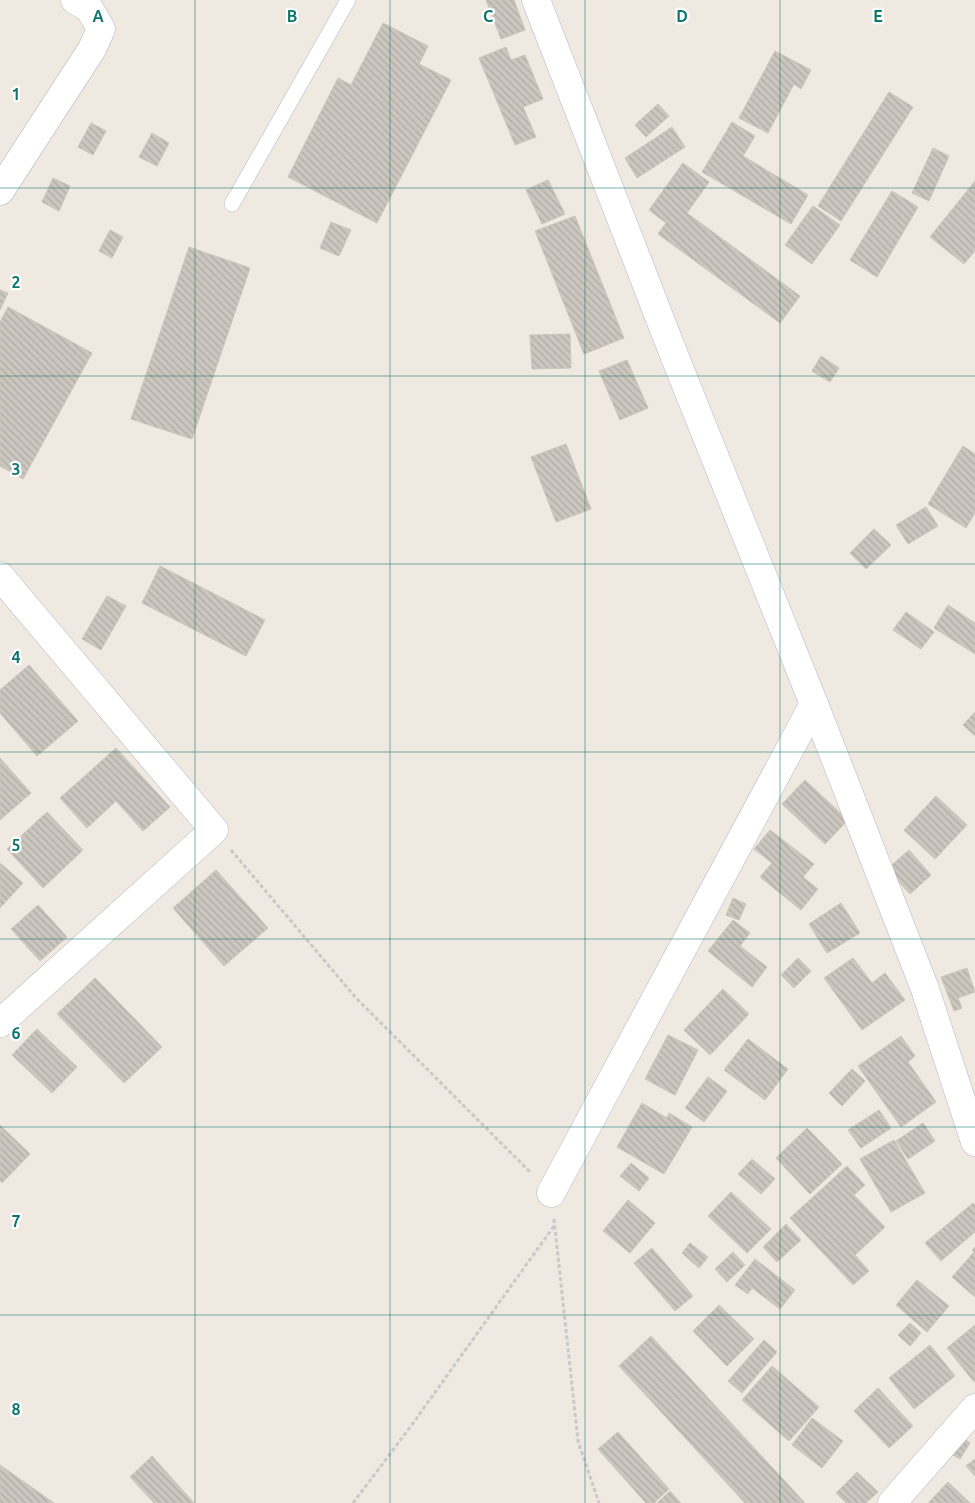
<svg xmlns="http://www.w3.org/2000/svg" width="975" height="1503" font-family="Ubuntu,sans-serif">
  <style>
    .building { fill: url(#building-back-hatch); stroke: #cbc5ba }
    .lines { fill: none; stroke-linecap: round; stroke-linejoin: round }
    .service-casing { stroke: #b4b7c1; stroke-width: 16 }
    .minor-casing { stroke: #b4b7c1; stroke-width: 29 }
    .path { stroke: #c9c9c9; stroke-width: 3; stroke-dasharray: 4 2.5; stroke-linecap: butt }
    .service { stroke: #fff; stroke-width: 15 }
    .minor { stroke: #fff; stroke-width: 28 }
    .grid { fill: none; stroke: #0f766e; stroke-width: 1; stroke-opacity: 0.55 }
    .grid-label { font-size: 16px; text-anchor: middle; font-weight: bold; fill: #0f766e; stroke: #fff; stroke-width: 4.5; stroke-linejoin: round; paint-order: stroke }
  </style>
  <defs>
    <pattern id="building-back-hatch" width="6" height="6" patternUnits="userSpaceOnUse" patternTransform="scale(1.25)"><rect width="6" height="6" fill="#cbc7bf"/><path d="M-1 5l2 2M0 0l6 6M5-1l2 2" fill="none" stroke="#afaba4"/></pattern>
  </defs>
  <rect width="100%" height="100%" fill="#efe9e1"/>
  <g class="building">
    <path d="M486,0H514L525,30L501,39Z"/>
    <path d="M383,23L428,46L419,64L451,80L377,223L288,177L338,78L351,85Z"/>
    <path d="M506,47L511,60L525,55L543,99L523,107L536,137L515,145L479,58Z"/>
    <path d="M775,51L811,70L801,89L794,84L768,133L739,118Z"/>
    <path d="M889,92L913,107L841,221L818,206Z"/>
    <path d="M658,104L669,116L646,137L635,125Z"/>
    <path d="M732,122L755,136L743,156L808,195L791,224L702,172Z"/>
    <path d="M91,123L106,131L93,155L78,147Z"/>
    <path d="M672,127L685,147L637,178L625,158Z"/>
    <path d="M152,133L169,143L157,166L139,157Z"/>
    <path d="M933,148L949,156L929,201L912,193Z"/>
    <path d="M683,163L709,182L687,213L800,296L780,323L658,234L666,223L649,210Z"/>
    <path d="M53,178L70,186L59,211L42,202Z"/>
    <path d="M548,180L565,214L542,224L526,190Z"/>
    <path d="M975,181V251L964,264L930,237Z"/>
    <path d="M892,191L918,207L877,277L850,260Z"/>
    <path d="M813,206L840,225L812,264L785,245Z"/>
    <path d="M575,216L624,338L584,354L535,231Z"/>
    <path d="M331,222L351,230L339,256L320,248Z"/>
    <path d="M110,230L123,237L112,258L99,251Z"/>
    <path d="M189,247L250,268L192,439L131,419Z"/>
    <path d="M0,290L8,293L0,310Z"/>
    <path d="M8,307L92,353L23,479L0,466V322Z"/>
    <path d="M570,334L571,368L532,369L530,335Z"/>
    <path d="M821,356L839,368L830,382L812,371Z"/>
    <path d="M627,360L648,408L620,420L599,371Z"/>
    <path d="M566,444L591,509L556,522L531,457Z"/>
    <path d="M963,446L975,454V513L966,528L928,504Z"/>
    <path d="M926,507L938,526L908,544L896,525Z"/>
    <path d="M874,529L891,545L866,569L850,553Z"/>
    <path d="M160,566L265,620L246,656L142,603Z"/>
    <path d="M107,596L126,606L101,650L82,639Z"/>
    <path d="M948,605L975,623V654L934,628Z"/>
    <path d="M906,612L934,632L921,649L893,630Z"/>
    <path d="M29,665L78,721L37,756L0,713V690Z"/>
    <path d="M975,712V736L963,725Z"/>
    <path d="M116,748L170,807L143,831L116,801L87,828L60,798Z"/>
    <path d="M0,758L31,793L0,820Z"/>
    <path d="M805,780L848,820L825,844L782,804Z"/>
    <path d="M936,796L967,825L935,859L904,830Z"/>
    <path d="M47,812L83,850L43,888L7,849Z"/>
    <path d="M770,830L814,864L803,877L818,889L801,910L760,877L772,863L754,849Z"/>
    <path d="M909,850L931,875L910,894L887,869Z"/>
    <path d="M0,863L23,883L0,908Z"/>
    <path d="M216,870L268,928L224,966L173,908Z"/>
    <path d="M733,898L746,904L739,920L726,915Z"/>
    <path d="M841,903L860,933L827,953L809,924Z"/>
    <path d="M38,905L67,937L40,961L11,929Z"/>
    <path d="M733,920L750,933L740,946L767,967L752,987L708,951Z"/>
    <path d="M798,958L811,971L794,988L781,975Z"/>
    <path d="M853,958L872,983L885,973L905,1000L862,1030L824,978Z"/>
    <path d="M967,968L975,992L958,998L962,1008L954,1011L941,977Z"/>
    <path d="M95,978L162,1047L124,1083L57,1014Z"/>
    <path d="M723,989L749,1014L710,1055L684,1030Z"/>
    <path d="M37,1029L77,1067L52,1093L12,1055Z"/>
    <path d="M668,1035L698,1050L675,1095L645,1079Z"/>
    <path d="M901,1036L915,1056L908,1062L936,1102L901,1127L858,1066Z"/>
    <path d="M748,1039L788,1069L765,1100L724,1070Z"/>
    <path d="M852,1069L865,1081L842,1106L829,1093Z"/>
    <path d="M708,1077L727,1091L704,1122L685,1108Z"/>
    <path d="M642,1103L667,1118L669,1113L692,1127L664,1174L617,1147Z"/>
    <path d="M879,1110L891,1128L861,1148L848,1130Z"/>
    <path d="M923,1123L935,1141L908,1159L896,1141Z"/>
    <path d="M0,1125L30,1154L2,1183L0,1181Z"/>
    <path d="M807,1128L842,1164L810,1194L776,1158Z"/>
    <path d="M894,1140L925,1193L891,1212L860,1159Z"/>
    <path d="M752,1159L775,1179L761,1194L738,1174Z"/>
    <path d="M631,1163L649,1178L639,1191L620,1176Z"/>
    <path d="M847,1166L865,1185L854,1195L885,1227L855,1255L869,1271L853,1285L790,1218Z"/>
    <path d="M731,1192L771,1229L747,1253L708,1216Z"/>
    <path d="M628,1200L655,1223L630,1253L603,1231Z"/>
    <path d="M973,1203L975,1205V1232L941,1261L925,1243Z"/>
    <path d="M786,1224L801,1240L777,1262L763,1247Z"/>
    <path d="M690,1243L708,1257L699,1268L682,1253Z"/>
    <path d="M975,1247V1297L952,1277L974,1252L972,1250Z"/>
    <path d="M652,1248L693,1296L675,1311L634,1263Z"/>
    <path d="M733,1252L745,1265L727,1282L715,1269Z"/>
    <path d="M755,1259L795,1290L780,1309L752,1288L748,1294L735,1285Z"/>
    <path d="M917,1280L949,1306L927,1332L896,1305Z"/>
    <path d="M719,1305L754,1339L727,1366L693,1331Z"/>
    <path d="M910,1323L921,1333L910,1346L898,1335Z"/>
    <path d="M975,1325V1380L974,1382L947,1348Z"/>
    <path d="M651,1336L805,1503H745L619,1366Z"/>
    <path d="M764,1340L777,1352L742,1393L728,1381Z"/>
    <path d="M930,1345L955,1376L914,1409L889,1378Z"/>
    <path d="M772,1366L819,1407L789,1441L742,1400Z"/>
    <path d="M878,1388L913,1426L889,1448L854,1411Z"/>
    <path d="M812,1418L843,1441L822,1468L792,1445Z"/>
    <path d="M618,1432L669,1489L654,1503H646L598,1449Z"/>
    <path d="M959,1435L970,1443L960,1459L948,1452Z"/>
    <path d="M152,1456L194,1503H154L130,1477Z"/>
    <path d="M975,1459V1476L966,1466Z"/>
    <path d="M0,1465L54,1503H0Z"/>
    <path d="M857,1472L878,1492L866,1503H846L836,1493Z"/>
    <path d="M948,1482L970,1503H928Z"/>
    <path d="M670,1491L681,1503H657Z"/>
  </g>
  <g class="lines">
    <defs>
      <path id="service" d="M232,204L348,0"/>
      <g id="minor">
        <path d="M536,0L676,360L814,704L925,989L975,1142"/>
        <path d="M0,191L92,49L101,29L89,8L75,0"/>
        <path d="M0,576L214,830L0,1023"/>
        <path d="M551,1193L814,704"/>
        <path d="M892,1503L975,1408"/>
      </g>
    </defs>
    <use href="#service" class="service-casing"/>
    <use href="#minor" class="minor-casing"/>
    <g class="path">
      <path d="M231,850L356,998L531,1173"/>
      <path d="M554,1219L578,1441L599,1503"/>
      <path d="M353,1503L411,1426L554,1226"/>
    </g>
    <use href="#service" class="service"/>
    <use href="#minor" class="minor"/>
  </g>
  <path class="grid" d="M195,0V1503M390,0V1503M585,0V1503M780,0V1503M0,188H975M0,376H975M0,564H975M0,752H975M0,939H975M0,1127H975M0,1315H975"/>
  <g class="grid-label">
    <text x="98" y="22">A</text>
    <text x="292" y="22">B</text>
    <text x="488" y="22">C</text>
    <text x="682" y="22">D</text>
    <text x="878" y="22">E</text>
    <text x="16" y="100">1</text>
    <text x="16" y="288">2</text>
    <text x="16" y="475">3</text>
    <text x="16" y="663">4</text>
    <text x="16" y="851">5</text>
    <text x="16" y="1039">6</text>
    <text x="16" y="1227">7</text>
    <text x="16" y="1415">8</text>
  </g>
</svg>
